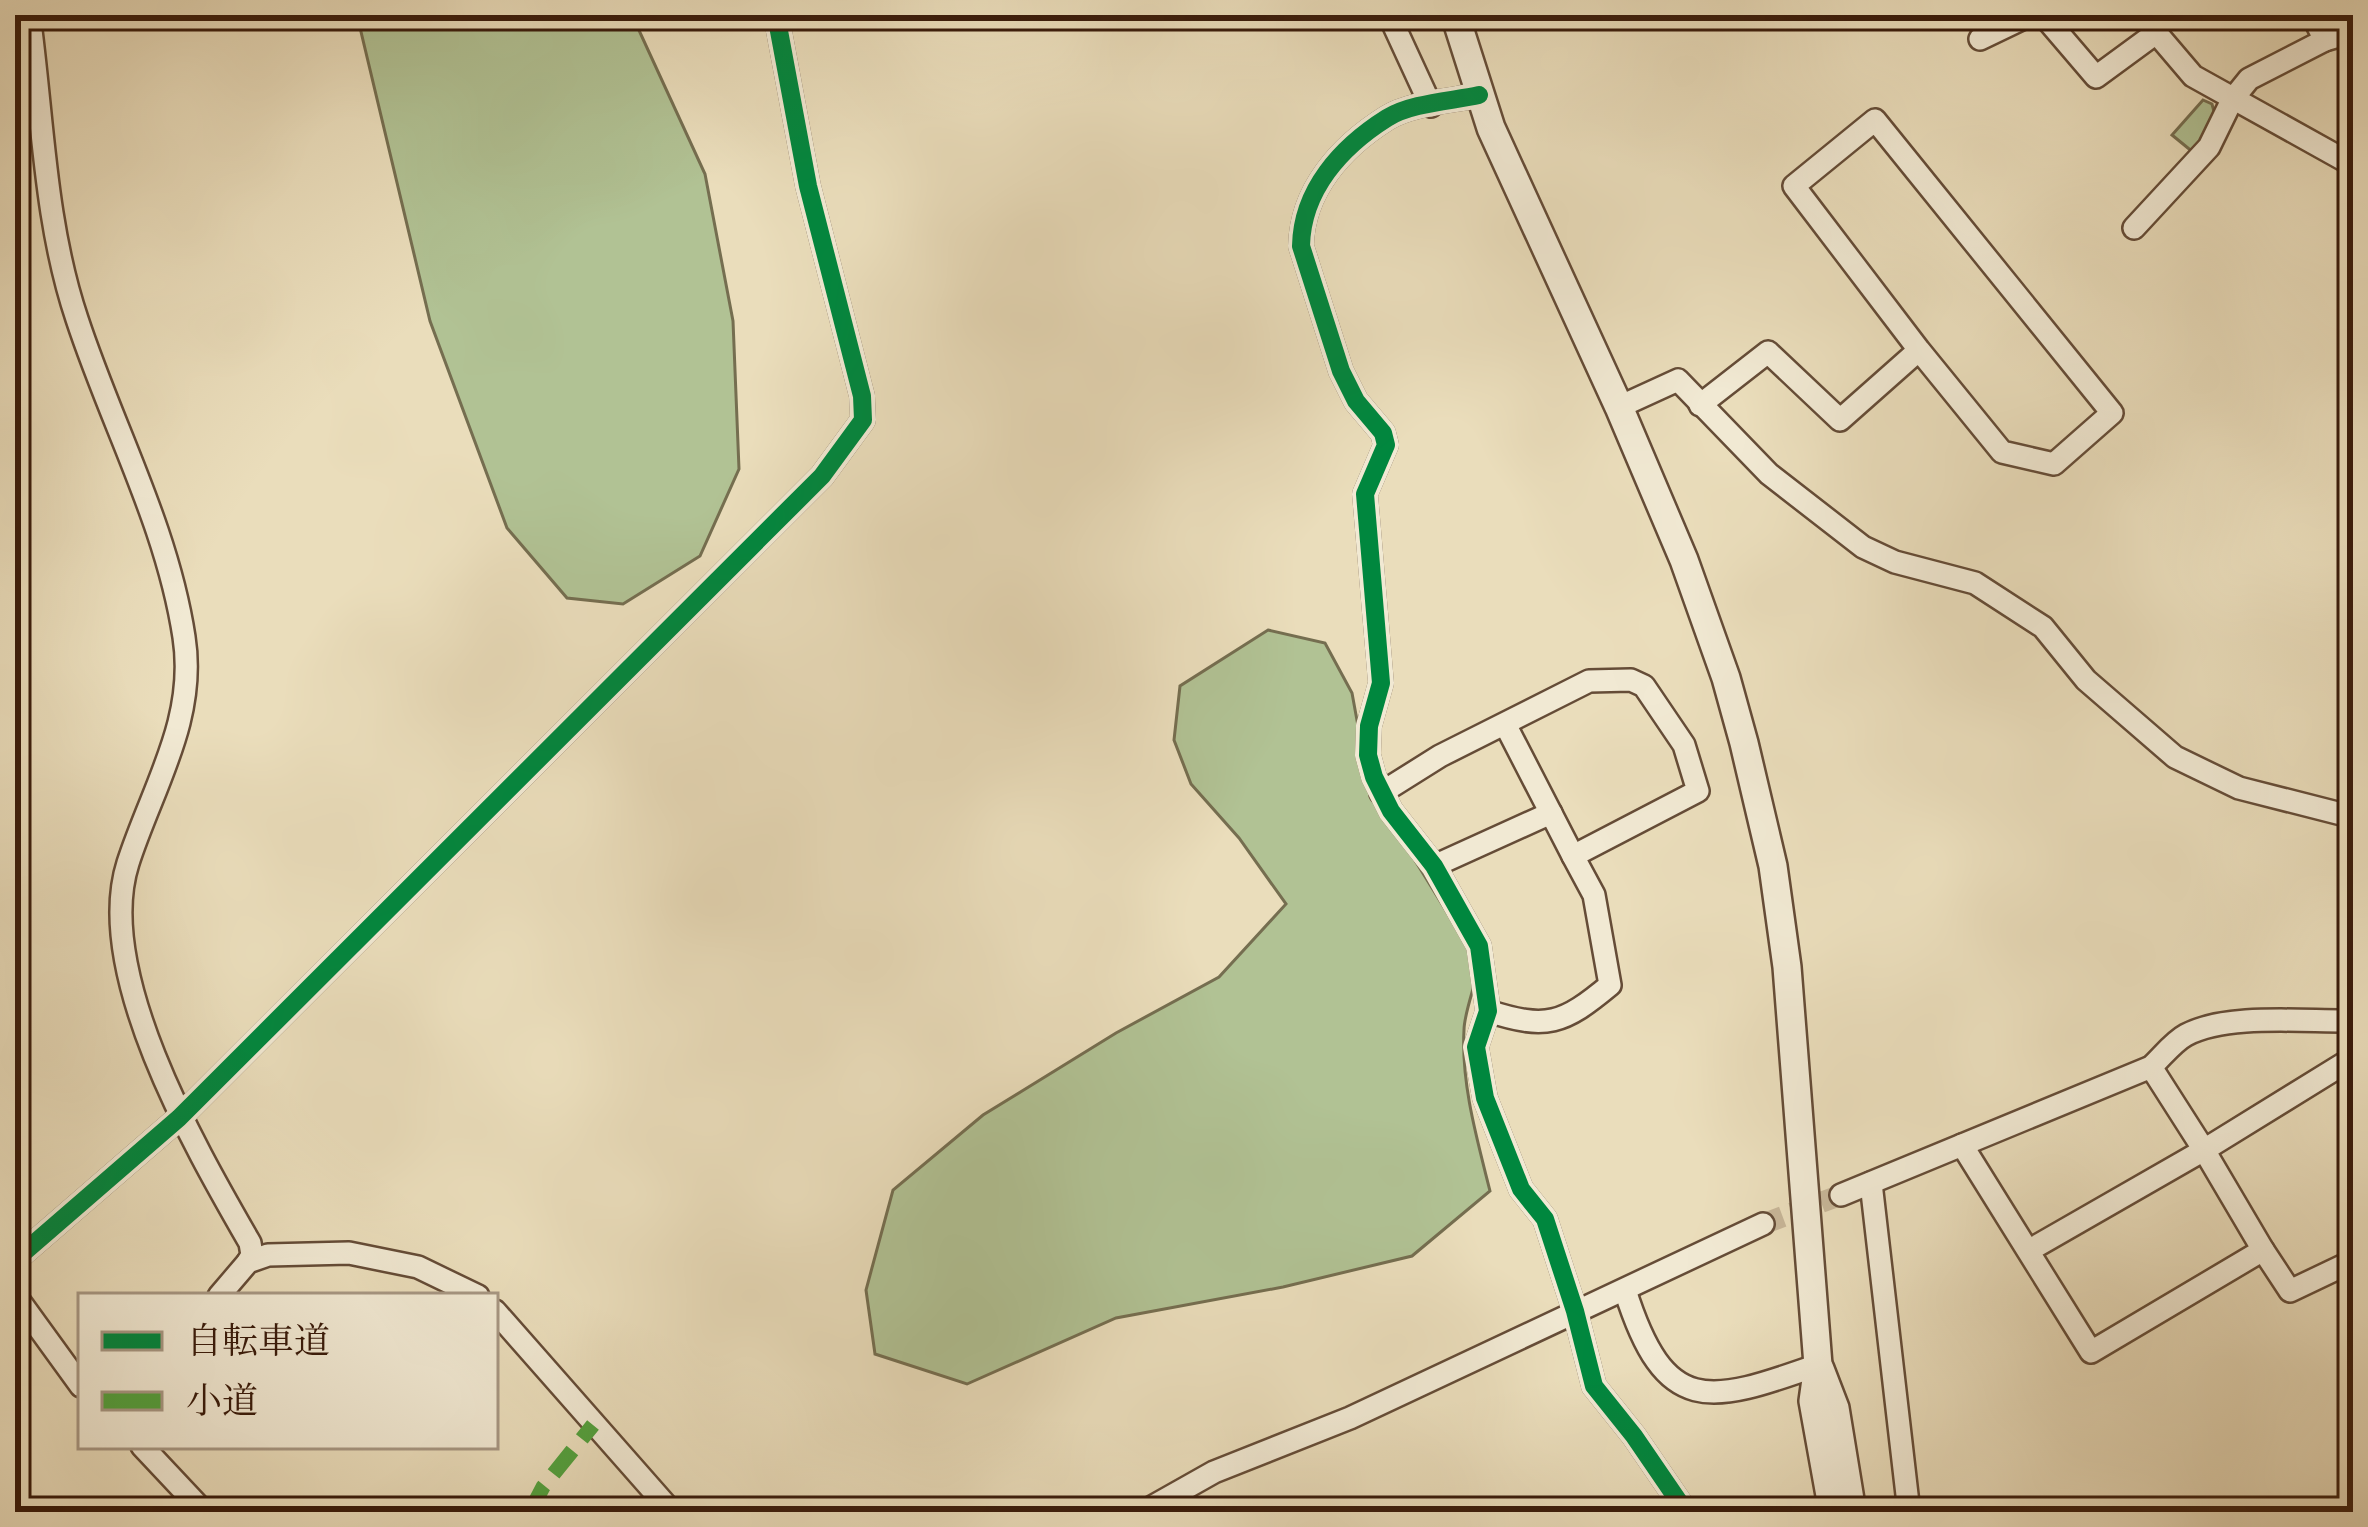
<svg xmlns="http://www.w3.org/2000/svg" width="2368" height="1527" font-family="'Libre Bodoni','Noto Serif JP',serif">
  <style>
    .green { fill: #b1c294; stroke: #756e50; stroke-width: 3 }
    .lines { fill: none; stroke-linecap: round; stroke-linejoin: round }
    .minor-tunnel { stroke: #c7b698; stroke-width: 21; stroke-dasharray: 21 10; stroke-linecap: butt }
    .minor-casing { stroke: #654c37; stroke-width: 26 }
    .tertiary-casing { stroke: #654c37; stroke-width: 32 }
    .minor { stroke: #f1e9d3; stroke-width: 21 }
    .tertiary { stroke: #f1e9d3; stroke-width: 27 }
    .quiet { stroke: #53a13e; stroke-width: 15; stroke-dasharray: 30 15; stroke-linecap: butt }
    .cycleway-casing { stroke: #f1e9d3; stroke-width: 26 }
    .cycleway { stroke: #00873e; stroke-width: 18 }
  </style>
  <rect width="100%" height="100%" fill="#eaddbb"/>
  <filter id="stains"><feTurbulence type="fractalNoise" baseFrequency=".00167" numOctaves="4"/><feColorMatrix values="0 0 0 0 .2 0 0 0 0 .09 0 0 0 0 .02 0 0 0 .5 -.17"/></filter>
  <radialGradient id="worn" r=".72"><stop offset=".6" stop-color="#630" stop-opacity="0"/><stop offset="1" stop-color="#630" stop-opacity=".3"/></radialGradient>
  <g class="green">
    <path d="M357,15H632L705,174L733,321L739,469L700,556L623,604L567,598L507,528L430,321Z"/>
    <path d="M2203,100L2212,104L2216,119L2194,153L2172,135Z"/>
    <path d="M1268,630L1325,643L1352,693L1369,786L1479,964C1476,984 1464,1013 1464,1030C1461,1084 1477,1139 1490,1191L1412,1256L1283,1287L1116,1318L967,1384L875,1354L866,1290L893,1190L983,1115L1116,1033L1219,977L1286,904L1239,838L1191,784L1174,740L1180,686Z"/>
  </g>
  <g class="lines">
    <path class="minor-tunnel" d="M1763,1224L1841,1195"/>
    <defs>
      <g id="minor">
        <path d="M29,15C43,116 44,221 77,319C112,426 167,525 184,637C197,720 152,788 128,863C93,972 196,1149 250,1243L252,1255L248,1262"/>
        <path d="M1389,15L1431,106"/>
        <path d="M2043,15L2096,77L2156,33"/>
        <path d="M2141,15L2193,76L2353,165"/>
        <path d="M2312,15L2325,40"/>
        <path d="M1980,39L2030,15"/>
        <path d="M1479,95C1452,101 1411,103 1387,118C1341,147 1302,190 1301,246L1341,371L1356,401L1383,433L1386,445L1365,494L1381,683L1369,726L1368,755L1374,777L1391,811L1434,866L1479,946L1488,1011L1476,1047L1485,1098L1521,1189L1545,1219L1575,1311L1594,1386L1634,1436L1686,1512"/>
        <path d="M2134,228L2209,147L2232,100L2249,79L2325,40L2353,32"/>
        <path d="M1700,405L1768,352L1840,420L1919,350L2002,452L2054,464L2112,413L1875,120L1794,186L1919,350"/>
        <path d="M1619,407L1678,380L1769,474L1863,547L1895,562L1975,583L2043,627L2086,680L2175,757L2239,788L2353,817"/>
        <path d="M1506,726L1573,856"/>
        <path d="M1381,793L1440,756L1589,681L1631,680L1644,686L1684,745L1698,791L1573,856L1594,895L1610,985C1563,1024 1547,1030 1488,1011"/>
        <path d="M1434,866L1551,813"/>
        <path d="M2151,1067L2204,1150L2353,1058"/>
        <path d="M1962,1145L2091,1352L2263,1250L2204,1150L2028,1251"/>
        <path d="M1871,1183L1909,1512"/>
        <path d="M1841,1195L2151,1067C2162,1057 2173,1042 2186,1035C2227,1013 2306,1022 2353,1021"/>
        <path d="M2263,1250L2290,1291L2353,1261"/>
        <path d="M15,1260L179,1118L822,476L863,420L862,396L808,186L776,15"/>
        <path d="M1625,1290C1665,1417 1708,1404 1818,1365"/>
        <path d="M15,1295L81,1386"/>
        <path d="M219,1296L248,1262L268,1255L349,1253L418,1267L478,1296"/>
        <path d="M495,1311L672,1512"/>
        <path d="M142,1446L204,1512"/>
        <path d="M1143,1512L1214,1472L1350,1418L1763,1224"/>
      </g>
      <g id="tertiary">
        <path d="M1455,15L1491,128L1619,407L1684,560L1726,678L1744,743L1773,866L1787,967L1818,1365L1813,1401L1833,1512"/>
        <path d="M1820,1369L1835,1408L1852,1512"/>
      </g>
    </defs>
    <use href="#minor" class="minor-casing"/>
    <use href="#tertiary" class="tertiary-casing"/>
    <use href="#minor" class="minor"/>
    <use href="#tertiary" class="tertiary"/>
    <path class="quiet" d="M530,1512L543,1487L593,1425"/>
    <defs>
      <g id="cycleway">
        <path d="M1479,95C1452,101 1411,103 1387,118C1341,147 1302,190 1301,246L1341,371L1356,401L1383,433L1386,445L1365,494L1381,683L1369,726L1368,755L1374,777L1391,811L1434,866L1479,946L1488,1011L1476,1047L1485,1098L1521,1189L1545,1219L1575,1311L1594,1386L1634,1436L1686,1512"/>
        <path d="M15,1260L179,1118L822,476L863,420L862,396L808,186L776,15"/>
      </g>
    </defs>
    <use href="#cycleway" class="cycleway-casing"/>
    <use href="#cycleway" class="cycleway"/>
  </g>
  <rect width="2368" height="1527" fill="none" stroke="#eaddbb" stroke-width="60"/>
  <rect x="18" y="18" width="2332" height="1491" fill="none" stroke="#391b0b" stroke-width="6"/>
  <rect x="30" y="30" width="2308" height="1467" fill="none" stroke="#391b0b" stroke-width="3"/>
  <rect x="78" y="1293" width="420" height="156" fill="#f1e9d3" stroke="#a79783" stroke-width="3"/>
  <rect x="102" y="1332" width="60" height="18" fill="#00873e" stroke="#a79783" stroke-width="3"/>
  <text x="186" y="1353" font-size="36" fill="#391b0b">自転車道</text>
  <rect x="102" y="1392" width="60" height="18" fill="#53a13e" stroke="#a79783" stroke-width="3"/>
  <text x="186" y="1413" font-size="36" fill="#391b0b">小道</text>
  <rect width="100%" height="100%" filter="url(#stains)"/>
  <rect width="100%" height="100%" fill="url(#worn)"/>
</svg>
